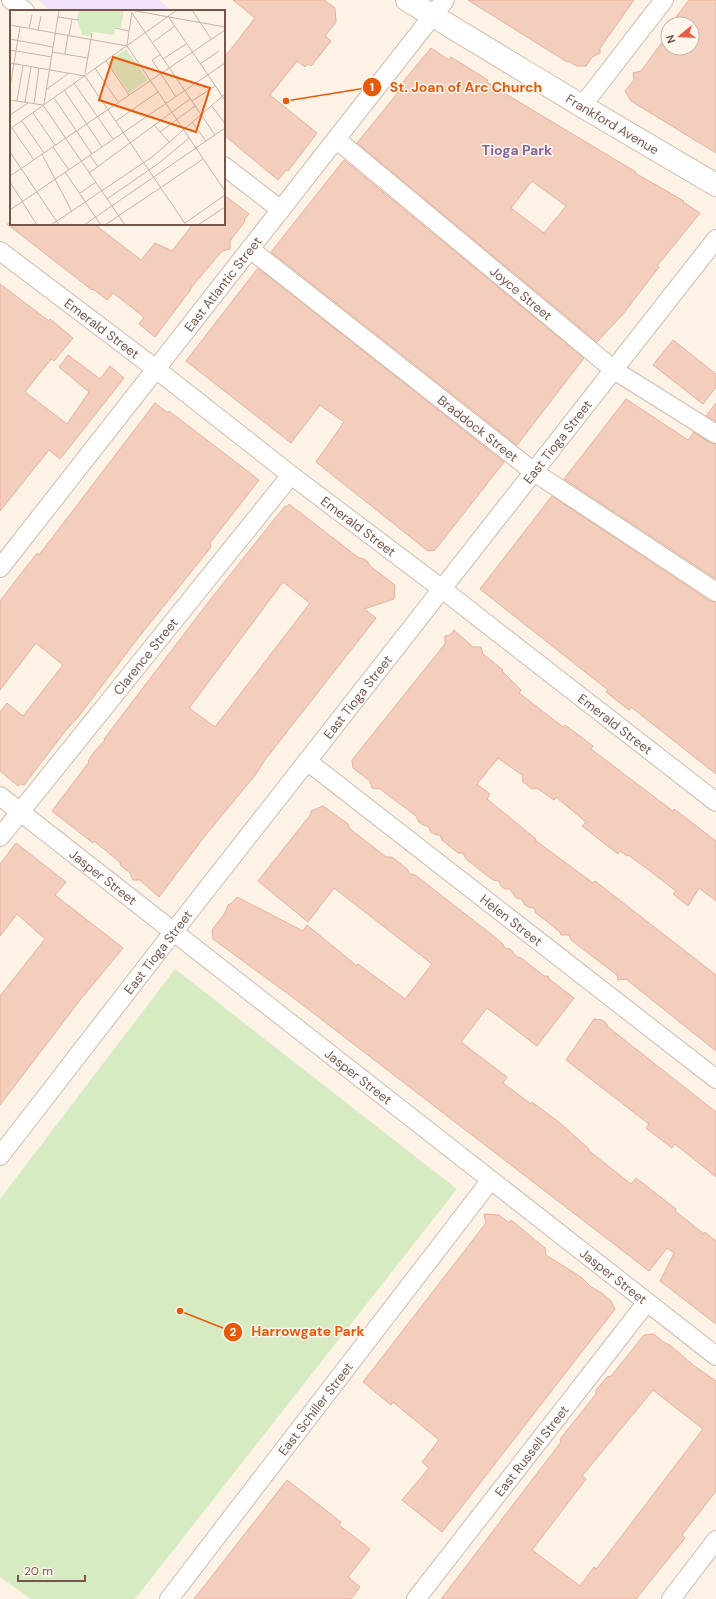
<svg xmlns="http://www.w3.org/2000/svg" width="716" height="1599" font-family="'DM Sans',sans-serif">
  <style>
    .education { fill: #efe2f9 }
    .green { fill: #d7ebc3 }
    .building { fill: #f3cebd; stroke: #e7b29c; fill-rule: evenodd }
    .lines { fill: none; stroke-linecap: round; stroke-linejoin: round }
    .street-casing { stroke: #d1bbae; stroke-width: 20 }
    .secondary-casing { stroke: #d4baab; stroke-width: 24 }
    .street { stroke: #fff; stroke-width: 18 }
    .secondary { stroke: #fff; stroke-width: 22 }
    .labels { text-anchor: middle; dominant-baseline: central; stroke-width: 3; stroke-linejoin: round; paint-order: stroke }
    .street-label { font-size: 13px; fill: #775649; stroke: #fff6ed }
    .neighbourhood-label { font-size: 14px; font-weight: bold; fill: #84659b; stroke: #fff6ed }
    .inset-road { fill: none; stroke: #c7b4a7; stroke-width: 1 }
    .view { fill: #e8590c; fill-opacity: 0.15; stroke: #e8590c; stroke-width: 2 }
    .inset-edge { fill: none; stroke: #775649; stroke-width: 2 }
    .leader { fill: none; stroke: #e8590c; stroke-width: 1.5 }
    .callout-dot { fill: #e8590c; stroke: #fff6ed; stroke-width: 1.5 }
    .mark-label { font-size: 12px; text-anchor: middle; font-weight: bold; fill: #fff }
    .callout-label { font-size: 14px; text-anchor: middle; font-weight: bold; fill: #e8590c; stroke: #fff6ed; stroke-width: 3; stroke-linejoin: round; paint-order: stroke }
  </style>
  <rect width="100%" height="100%" fill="#fdf2e6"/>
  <path class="education" d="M38,0H159L172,11H52Z"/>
  <path class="green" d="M175,969L457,1189L135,1599H31L0,1577V1199Z"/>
  <g class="building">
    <path d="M233,0H324L335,8L336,22L325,36L331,41L311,66L308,64L305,67L297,61L270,95L317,133L288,171L286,170L278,180L224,135V58L255,18Z"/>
    <path d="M468,0H634L600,48V53L592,57L586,66H577L568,61L567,62Z"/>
    <path d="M689,0H716V153L631,101L625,91L634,80L633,73L641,71L668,34V48H692V24H675L679,19L676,17Z"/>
    <path d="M431,48L449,60L451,57L488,80L487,82L514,99L636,172L635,173L684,201L683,202L700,213L657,266L659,267L623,314L597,342L357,143L396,95L404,84L402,83ZM532,181L566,206L544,233L511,208Z"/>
    <path d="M344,160L584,358L517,445L271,252Z"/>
    <path d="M224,195L249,214L244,220L245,221L230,241V249L222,251L190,289H191L155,337L139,324L144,317L130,306L113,293L107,300L93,289L92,290L7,224H94L141,260L155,243L172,251L193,224H224Z"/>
    <path d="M258,268L504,462L435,550L428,551L316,462L344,422L320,405L291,443L186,361Z"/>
    <path d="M0,284L49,321L50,319L73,338L54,361L51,359L25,392L67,424L89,392L59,367L68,355L100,379L110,366L124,378L60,459L49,450L0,511Z"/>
    <path d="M673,340L716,374V387L703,404L653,365Z"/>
    <path d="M626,399L688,440L694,432L710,443L716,444V579L564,479Z"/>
    <path d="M155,403L168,413L169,411L259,480L210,543L211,547L138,638L79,716L66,730L24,785L20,784L18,786L0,771V712L7,703L23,716L63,665L36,643L0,690V601L37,553L39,555Z"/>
    <path d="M716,403V422L706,416Z"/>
    <path d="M552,496L710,601L716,602V774L631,707L629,710L606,692L608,690L480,589Z"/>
    <path d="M289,504L359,558L364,559L368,562L370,566L395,585L394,599L364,609L376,618L264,761L256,774L204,837L159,897L140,880H133L130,873L120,865L121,863L94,841L93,843L52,811L89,762L88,761L94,752L105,740L104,739L210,600L285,506L287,507ZM283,582L310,603L215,727L189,708Z"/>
    <path d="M454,630L473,647H481L483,654L503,670L502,671L521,690L519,693L563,727L565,725L593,746L591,749L661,802L673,811L674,809L716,841V901L699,888L688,906L673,894L676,891L646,868L628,855L627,856L620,851L618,854L582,826L586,822L556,797L554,800L537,788L532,789L523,782L522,775L498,758L477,784L490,794L487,799L536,839L535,840L593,883L595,881L716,975V1051L626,979L618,980L617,975L571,940L569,935H561L560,932L536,913L534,908L528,907L524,904L522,899L516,898L510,889H505L501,886L499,881L493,880L489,877L466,859L463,853H458L442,840L440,835L434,834L431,832L428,826L423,825L419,822L416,816L380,789L372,788L370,781L353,768L352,760L445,644V636L450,635Z"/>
    <path d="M323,806L348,824L349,828L386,857H392L407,869L410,874L415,875L491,934L502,943L505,948L510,949L517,957L521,958L544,976H548L549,979L574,998L537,1046L487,1008L461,1042L507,1077L503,1083L531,1104L532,1102L560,1123L589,1149L588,1150L617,1173L631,1184L636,1178L676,1209L675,1211L704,1234L705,1232L716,1241V1324L660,1281L674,1253L667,1248L649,1271L295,999L213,939L212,930L225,913L228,905L232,903L237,897L303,931L307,925L357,966L358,964L405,999L432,964L334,888L308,922L258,881L311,814V811Z"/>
    <path d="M16,843L66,882L55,895L123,948L80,1000L0,1105V996L45,939L17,914L0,936V864Z"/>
    <path d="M594,1019L602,1020L606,1023L608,1027L716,1112V1177L675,1144L672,1148L646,1128L649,1124L566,1060Z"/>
    <path d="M484,1214L499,1215L509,1223L511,1220L545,1248L546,1255L581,1277L590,1286L603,1294L611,1301L615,1309L442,1532L402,1500L429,1468L422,1462L439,1440L393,1402L391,1405L363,1382L486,1223Z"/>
    <path d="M654,1334L663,1342L670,1345L693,1365L716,1381V1491L682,1535L685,1538L636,1599H441L561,1442L560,1439L596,1394V1390L607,1377L611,1376L644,1335ZM653,1390L703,1429L608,1554L596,1569L594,1567L580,1586L532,1550L586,1479L582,1476Z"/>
    <path d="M287,1480L341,1522L339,1525L370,1549L348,1577L360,1587L351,1599H194Z"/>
  </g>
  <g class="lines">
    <defs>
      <g id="street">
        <path d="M11,0L25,11"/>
        <path d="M582,106L664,0"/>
        <path id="s1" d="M336,139L614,370L716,434"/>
        <path d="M224,166L281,210"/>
        <path id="s2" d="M250,249L534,472L716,592"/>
        <path id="s3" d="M0,251L156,369L291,475L442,589L716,802"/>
        <path id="s4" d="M0,568L445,0"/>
        <path id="s5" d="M307,761L716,1079"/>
        <path id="s6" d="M0,796L716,1356"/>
        <path id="s7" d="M0,837L291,475"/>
        <path id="s8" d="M0,1156L174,931L716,239"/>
        <path id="s9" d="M169,1599L490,1181"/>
        <path id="s10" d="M416,1599L647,1302"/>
        <path d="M671,1599L716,1540"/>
      </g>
      <g id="secondary">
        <path id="s11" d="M407,0L582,106L716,185"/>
      </g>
    </defs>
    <use href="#street" class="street-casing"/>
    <use href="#secondary" class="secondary-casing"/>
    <use href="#street" class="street"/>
    <use href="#secondary" class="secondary"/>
  </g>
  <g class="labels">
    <g class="street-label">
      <text stroke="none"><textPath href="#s11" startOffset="240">Frankford Avenue</textPath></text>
      <text stroke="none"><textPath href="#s4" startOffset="361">East Atlantic Street</textPath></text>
      <text stroke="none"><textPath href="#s1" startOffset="241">Joyce Street</textPath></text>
      <text stroke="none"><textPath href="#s3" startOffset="128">Emerald Street</textPath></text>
      <text stroke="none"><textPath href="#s2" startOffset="290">Braddock Street</textPath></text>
      <text stroke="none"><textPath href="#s8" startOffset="906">East Tioga Street</textPath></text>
      <text stroke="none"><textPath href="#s3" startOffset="452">Emerald Street</textPath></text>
      <text stroke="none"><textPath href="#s7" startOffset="232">Clarence Street</textPath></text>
      <text stroke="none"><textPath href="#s8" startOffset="582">East Tioga Street</textPath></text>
      <text stroke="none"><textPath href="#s3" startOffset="776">Emerald Street</textPath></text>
      <text stroke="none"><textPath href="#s6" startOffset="131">Jasper Street</textPath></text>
      <text stroke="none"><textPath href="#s5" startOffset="259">Helen Street</textPath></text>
      <text stroke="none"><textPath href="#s8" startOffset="258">East Tioga Street</textPath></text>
      <text stroke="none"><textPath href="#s6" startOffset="455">Jasper Street</textPath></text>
      <text stroke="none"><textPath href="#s6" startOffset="779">Jasper Street</textPath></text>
      <text stroke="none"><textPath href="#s9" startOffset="240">East Schiller Street</textPath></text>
      <text stroke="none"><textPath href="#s10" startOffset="188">East Russell Street</textPath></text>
    </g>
    <g class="neighbourhood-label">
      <text x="517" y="150">Tioga Park</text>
    </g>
  </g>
  <g transform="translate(10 10)">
    <rect width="215" height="215" fill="#fdf2e6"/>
    <path d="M69,0H114L111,18L105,17L104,25L82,22L81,26L72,25L67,9ZM116,39L138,70L119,83L98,52Z" fill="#d7ebc3"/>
    <path class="inset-road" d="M120,0L215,17M182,0L201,29M122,3L205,125M158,6L215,90M48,7L69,10M0,15L117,36L215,181M105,18L119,21M19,19L22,5M28,20L31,6M59,25L62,9M0,29L43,37M143,32L165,16M117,35L122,2M0,40L42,47M42,42L78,48M55,44L58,25M151,44L142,50L166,87M153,49L176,34M96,51L119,85M0,53L75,66L176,215M190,54L209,41M85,58L108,92M75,64L82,23M64,73L103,129M0,77L10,17M37,79L59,63M54,80L92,137M44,88L82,144M0,90L33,95L115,215M7,91L13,56M182,91L205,76M15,92L21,57M24,94L29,58M34,94L49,0M202,96L215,114M23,103L45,135M0,105L18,93M12,111L34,143M106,111L148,82M182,112L196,131M144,115L159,132M2,118L24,150M0,119L167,0M150,122L185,96M43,137L59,160M0,142L49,215M32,144L62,202M80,145L88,157M55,162L91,215M79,163L180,89M0,166L215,20M0,172L27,215M70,183L86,172M97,189L149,153L179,128M0,200L215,53M175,213L215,185M41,215L142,147L215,84M74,215L215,118M95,215L193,149M188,215L215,197"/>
    <path class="view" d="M103,47L200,78L186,122L89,90Z"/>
    <rect width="215" height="215" class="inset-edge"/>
  </g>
  <path class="leader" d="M286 101L372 87M180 1311L233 1332"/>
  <g class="callout-dot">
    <circle cx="286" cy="101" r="4"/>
    <circle cx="180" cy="1311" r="4"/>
    <circle cx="372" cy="87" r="10"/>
    <circle cx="233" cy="1332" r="10"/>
  </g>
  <g class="mark-label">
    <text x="372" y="91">1</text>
    <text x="233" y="1336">2</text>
  </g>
  <g class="callout-label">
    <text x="466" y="92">St. Joan of Arc Church</text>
    <text x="308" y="1336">Harrowgate Park</text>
  </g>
  <g transform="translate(680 36) rotate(252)"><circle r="19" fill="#fff6ed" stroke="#c9b6ab"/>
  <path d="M0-3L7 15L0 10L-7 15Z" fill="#ea5e48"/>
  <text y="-6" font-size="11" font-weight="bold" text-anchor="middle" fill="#775649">N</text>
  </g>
  <path d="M18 1575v6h67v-6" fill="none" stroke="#775649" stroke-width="2"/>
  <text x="24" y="1575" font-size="12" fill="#775649" stroke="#fff6ed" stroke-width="3" paint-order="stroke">20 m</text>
</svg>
